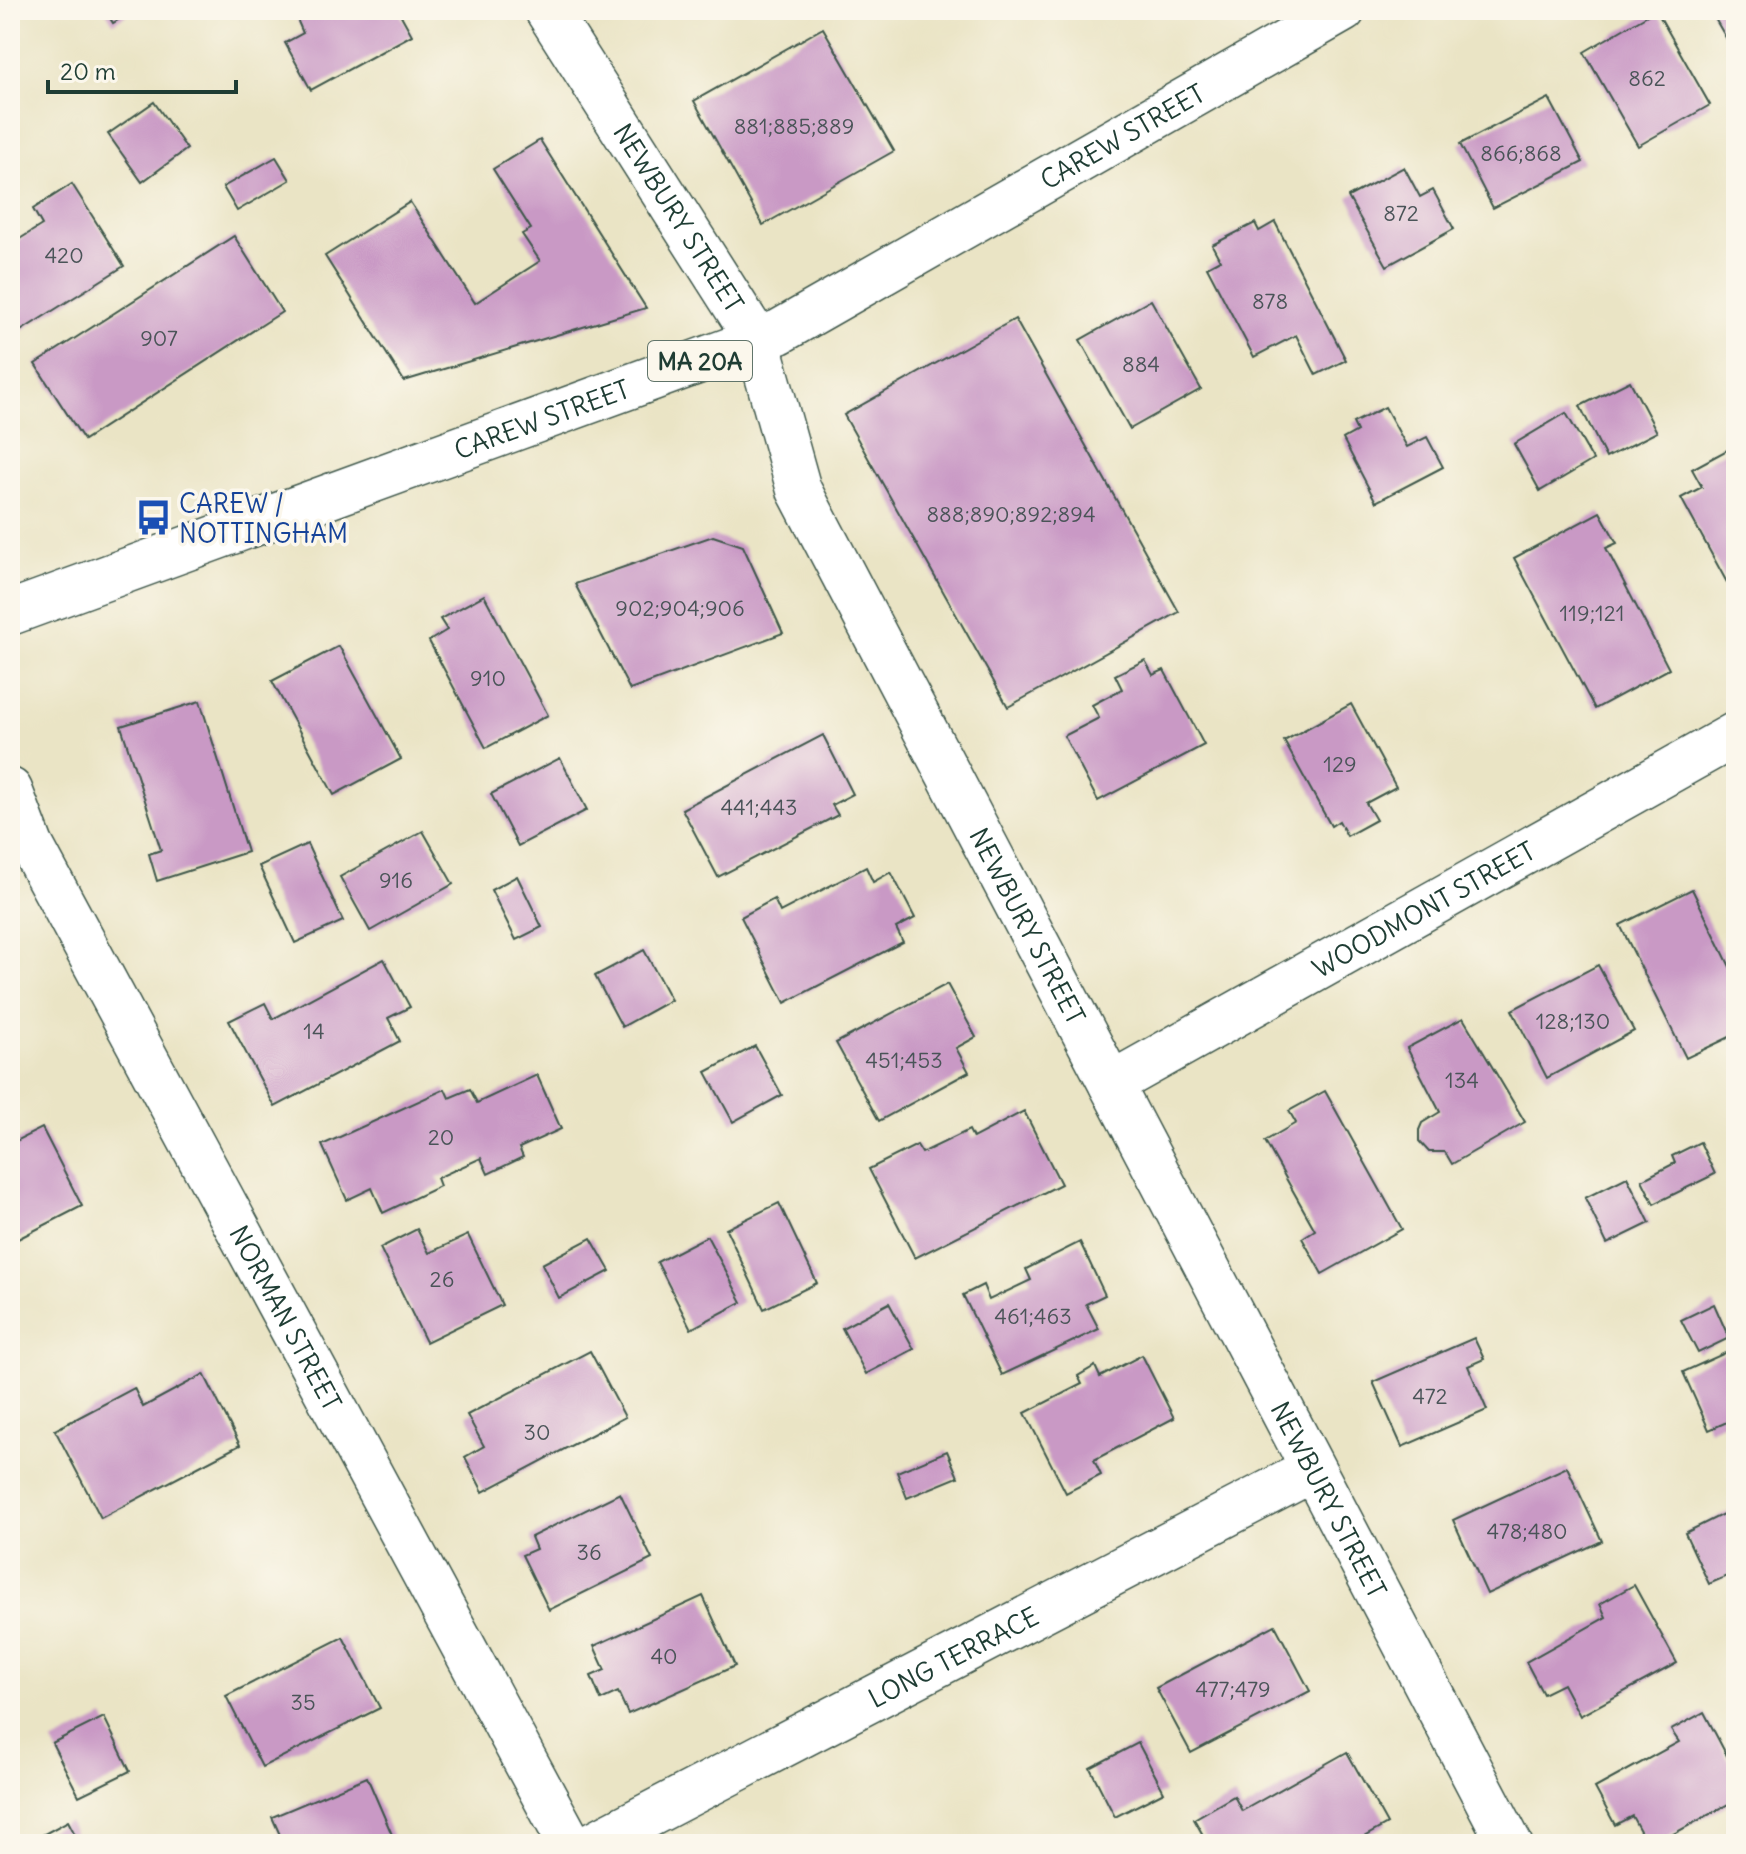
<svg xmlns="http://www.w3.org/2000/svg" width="1746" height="1854" font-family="Delius,sans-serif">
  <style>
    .building { fill: #c999c5 }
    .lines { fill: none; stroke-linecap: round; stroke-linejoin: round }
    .street-casing { stroke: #3d564a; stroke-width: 47 }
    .secondary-casing { stroke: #3d564a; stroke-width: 47 }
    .primary-casing { stroke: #3d564a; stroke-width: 47 }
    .street { stroke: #fff; stroke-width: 44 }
    .secondary { stroke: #fff; stroke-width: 44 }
    .primary { stroke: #fff; stroke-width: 44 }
    .labels { text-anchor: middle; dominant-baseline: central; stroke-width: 7; stroke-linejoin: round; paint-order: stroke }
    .number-label { font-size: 22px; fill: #4a5458 }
    .shield { fill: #fbf7ec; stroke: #61756b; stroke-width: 2 }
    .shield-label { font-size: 24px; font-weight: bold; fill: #1f3d34 }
    .street-label { font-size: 26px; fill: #1f3d34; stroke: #fbf7ec }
    .transit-label { font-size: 26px; fill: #164399; stroke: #fbf7ec; text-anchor: start }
  </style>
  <rect width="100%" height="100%" fill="#fbf7ec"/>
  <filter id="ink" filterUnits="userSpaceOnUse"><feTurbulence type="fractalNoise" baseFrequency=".0125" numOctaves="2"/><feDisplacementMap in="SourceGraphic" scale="16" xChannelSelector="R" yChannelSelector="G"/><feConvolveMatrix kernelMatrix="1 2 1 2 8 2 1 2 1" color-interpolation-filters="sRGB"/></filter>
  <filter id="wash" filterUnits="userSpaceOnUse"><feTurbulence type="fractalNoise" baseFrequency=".006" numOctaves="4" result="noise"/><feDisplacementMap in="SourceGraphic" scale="32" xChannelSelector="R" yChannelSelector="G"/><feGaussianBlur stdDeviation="1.8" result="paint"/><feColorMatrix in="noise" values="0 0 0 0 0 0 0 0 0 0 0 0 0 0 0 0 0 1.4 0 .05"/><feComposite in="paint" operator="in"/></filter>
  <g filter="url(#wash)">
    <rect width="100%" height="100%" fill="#eae4c5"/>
    <g id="blocks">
      <g class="building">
        <path d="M105,10H134L113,23Z"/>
        <path d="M293,10H398L412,35L311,90L285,43L303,33Z"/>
        <path d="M1656,10L1710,105L1638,146L1584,52Z"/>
        <path d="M1710,10H1736V55Z"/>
        <path d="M823,28L894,151L763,225L694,101Z"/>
        <path d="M1549,98L1583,162L1493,208L1460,144Z"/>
        <path d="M154,102L187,149L142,182L108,134Z"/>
        <path d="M540,140L646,308L404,381L325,256L410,202L475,303L540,261L522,234L531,229L493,169Z"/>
        <path d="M276,157L290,180L237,211L223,187Z"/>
        <path d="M1404,167L1420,197L1433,190L1454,229L1387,266L1348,197Z"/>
        <path d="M72,184L124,266L19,332L10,318V245L42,225L33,209Z"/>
        <path d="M1275,222L1346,360L1316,375L1296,335L1254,357L1207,267L1220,260L1212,245L1255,223L1259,231Z"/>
        <path d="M234,236L282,312L84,440L35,364Z"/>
        <path d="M1151,300L1201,389L1130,429L1080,340Z"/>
        <path d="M1015,319L1179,612L1008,707L844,415Z"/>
        <path d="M1630,381L1657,432L1606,458L1580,406Z"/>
        <path d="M1385,407L1407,447L1427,437L1443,467L1376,502L1343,439L1357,431L1353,423Z"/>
        <path d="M1566,413L1593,460L1540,491L1514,444Z"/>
        <path d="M1727,450L1736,464V599L1681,498L1702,487L1692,469Z"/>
        <path d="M1600,512L1617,543L1606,548L1669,669L1595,709L1514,558Z"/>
        <path d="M713,536L743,546L783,633L630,690L575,584Z"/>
        <path d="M484,595L548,715L486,748L429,641L447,630L440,619Z"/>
        <path d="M339,646L401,759L334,795L272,681Z"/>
        <path d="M1145,660L1153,675L1164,670L1204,745L1098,801L1064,736L1099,718L1092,705L1122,689L1115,675Z"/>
        <path d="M200,701L247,852L157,881L149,854L161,850L121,726Z"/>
        <path d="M1351,704L1396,787L1366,803L1376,820L1347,836L1339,821L1331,826L1284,741Z"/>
        <path d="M823,735L853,794L832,805L838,815L718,877L682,809Z"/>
        <path d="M560,758L587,810L518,846L491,794Z"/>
        <path d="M423,831L453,884L370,931L340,877Z"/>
        <path d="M307,844L343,921L295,943L259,866Z"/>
        <path d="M866,867L873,882L891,872L915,918L896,928L903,942L785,1003L741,917L774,899L780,912Z"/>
        <path d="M517,876L542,927L516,940L491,890Z"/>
        <path d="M1692,889L1736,979V1034L1686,1058L1620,925Z"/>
        <path d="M644,950L671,1000L622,1027L595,976Z"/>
        <path d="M384,959L410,1007L388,1018L400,1041L275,1107L229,1021L265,1003L273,1019Z"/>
        <path d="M1598,965L1634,1031L1547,1078L1512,1010Z"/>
        <path d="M947,984L976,1037L956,1048L969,1072L879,1121L836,1043Z"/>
        <path d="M1463,1018L1525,1122L1452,1164L1445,1152H1429L1419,1141V1130L1422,1123L1440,1112L1407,1048Z"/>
        <path d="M755,1046L782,1095L733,1122L706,1072Z"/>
        <path d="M537,1075L561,1129L519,1148L523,1157L488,1174L481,1158L437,1178L440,1186L383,1213L372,1188L347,1200L322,1145L445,1089L449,1098L470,1089L477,1103Z"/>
        <path d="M1325,1091L1402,1229L1322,1274L1302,1238L1315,1230L1265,1141L1296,1123L1289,1111Z"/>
        <path d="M1024,1111L1061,1184L915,1258L869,1169L917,1145L922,1153L969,1130L973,1138Z"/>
        <path d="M42,1128L82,1206L10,1243V1144Z"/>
        <path d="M1700,1142L1715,1174L1654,1204L1642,1180L1675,1163L1672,1156Z"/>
        <path d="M1627,1177L1650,1223L1607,1244L1585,1198Z"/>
        <path d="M779,1203L817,1283L764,1309L726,1229Z"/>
        <path d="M417,1229L429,1253L468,1235L502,1305L426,1342L380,1248Z"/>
        <path d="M707,1236L742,1302L691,1329L657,1262Z"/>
        <path d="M591,1238L610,1271L559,1298L542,1264Z"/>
        <path d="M1080,1242L1105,1295L1086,1304L1099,1329L1002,1375L963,1295L983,1285L989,1300L1031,1280L1026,1269Z"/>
        <path d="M889,1303L914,1349L866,1374L842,1328Z"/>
        <path d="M1714,1304L1729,1338L1698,1353L1681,1320Z"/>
        <path d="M1474,1338L1484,1359L1468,1366L1487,1410L1402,1447L1373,1382Z"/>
        <path d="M1734,1349L1736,1418L1709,1430L1683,1372Z"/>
        <path d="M590,1351L625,1417L483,1492L465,1457L484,1446L467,1415Z"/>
        <path d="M1142,1355L1174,1418L1094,1460L1101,1475L1066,1493L1025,1413L1082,1384L1078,1376L1095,1366L1100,1377Z"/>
        <path d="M204,1374L240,1445L101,1518L55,1430L134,1388L143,1407Z"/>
        <path d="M947,1451L958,1477L907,1498L897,1472Z"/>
        <path d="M1567,1467L1602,1541L1487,1594L1453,1520Z"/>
        <path d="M620,1493L652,1559L549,1610L522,1555L536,1549L531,1537Z"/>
        <path d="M1733,1509L1736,1515V1572L1709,1584L1685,1533Z"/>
        <path d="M1634,1585L1677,1663L1580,1716L1563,1684L1543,1694L1526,1662L1606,1617L1600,1604Z"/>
        <path d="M703,1596L735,1666L628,1714L618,1692L601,1700L591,1676L605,1670L594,1646Z"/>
        <path d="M1275,1625L1310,1691L1191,1753L1156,1688Z"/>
        <path d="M343,1637L380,1708L262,1767L226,1696Z"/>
        <path d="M1704,1712L1736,1773V1800L1655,1844H1647L1632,1816L1615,1825L1595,1788L1679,1742L1671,1730Z"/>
        <path d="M104,1717L130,1771L79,1796L52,1743Z"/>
        <path d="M1138,1743L1164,1792L1115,1817L1090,1768Z"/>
        <path d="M1347,1752L1387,1824L1351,1844H1208L1194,1819L1234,1796L1242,1811Z"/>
        <path d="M367,1777L393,1837L374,1844H284L272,1817Z"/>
        <path d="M68,1821L80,1844H26Z"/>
      </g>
    </g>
  </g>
  <g filter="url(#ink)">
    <use href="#blocks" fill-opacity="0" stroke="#3d564a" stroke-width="2"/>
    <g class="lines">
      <defs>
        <g id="street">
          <path id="s1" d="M547,10L757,340"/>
          <path id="s2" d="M10,790L31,845L570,1844"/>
          <path id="s3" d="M1111,1084L1736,734"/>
          <path id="s4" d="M593,1844L1312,1470"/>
        </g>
        <g id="secondary">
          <path id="s5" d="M757,340L799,490L1510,1844"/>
        </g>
        <g id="primary">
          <path id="s6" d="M10,613L779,332L1343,10"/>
        </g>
      </defs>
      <use href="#street" class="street-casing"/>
      <use href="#secondary" class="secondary-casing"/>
      <use href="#primary" class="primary-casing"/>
      <use href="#street" class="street"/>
      <use href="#secondary" class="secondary"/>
      <use href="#primary" class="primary"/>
    </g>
  </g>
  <defs>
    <symbol id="bus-bare" viewBox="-9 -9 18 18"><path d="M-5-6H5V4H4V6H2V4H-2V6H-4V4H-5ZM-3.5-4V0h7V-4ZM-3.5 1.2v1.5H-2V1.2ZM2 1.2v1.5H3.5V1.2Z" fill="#1a4fb4" stroke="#fbf7ec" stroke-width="2.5" paint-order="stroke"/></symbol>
  </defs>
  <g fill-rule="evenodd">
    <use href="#bus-bare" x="128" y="492" width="51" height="51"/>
  </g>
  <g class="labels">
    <g class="number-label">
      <text x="1647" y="78">862</text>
      <text x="794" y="126">881;885;889</text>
      <text x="1521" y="153">866;868</text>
      <text x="1401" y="213">872</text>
      <text x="64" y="255">420</text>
      <text x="1270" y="301">878</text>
      <text x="159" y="338">907</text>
      <text x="1141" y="364">884</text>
      <text x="1011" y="514">888;890;892;894</text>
      <text x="680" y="608">902;904;906</text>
      <text x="1592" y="613">119;121</text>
      <text x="488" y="678">910</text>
      <text x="1340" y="764">129</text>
      <text x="759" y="807">441;443</text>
      <text x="396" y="880">916</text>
      <text x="1573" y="1021">128;130</text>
      <text x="314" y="1031">14</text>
      <text x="904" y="1060">451;453</text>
      <text x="1462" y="1080">134</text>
      <text x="441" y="1137">20</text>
      <text x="442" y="1279">26</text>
      <text x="1033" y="1316">461;463</text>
      <text x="1430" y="1396">472</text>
      <text x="537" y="1432">30</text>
      <text x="1527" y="1531">478;480</text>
      <text x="589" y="1552">36</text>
      <text x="664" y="1656">40</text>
      <text x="1233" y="1689">477;479</text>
      <text x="303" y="1702">35</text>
    </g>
    <rect class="shield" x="648" y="341" width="104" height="40" rx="6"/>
    <g class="shield-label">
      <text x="700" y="361">MA 20A</text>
    </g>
    <g class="street-label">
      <text stroke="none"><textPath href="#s6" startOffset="1214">CAREW STREET</textPath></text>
      <text stroke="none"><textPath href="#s1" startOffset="246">NEWBURY STREET</textPath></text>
      <text stroke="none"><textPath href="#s6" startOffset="566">CAREW STREET</textPath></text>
      <text stroke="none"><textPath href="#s3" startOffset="358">WOODMONT STREET</textPath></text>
      <text stroke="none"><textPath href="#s5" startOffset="648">NEWBURY STREET</textPath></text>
      <text stroke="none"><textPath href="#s2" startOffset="596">NORMAN STREET</textPath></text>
      <text stroke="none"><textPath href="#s5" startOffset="1296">NEWBURY STREET</textPath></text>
      <text stroke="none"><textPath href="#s4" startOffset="406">LONG TERRACE</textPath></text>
    </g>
    <g class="transit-label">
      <text x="179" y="503">CAREW /<tspan x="179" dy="30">NOTTINGHAM</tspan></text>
    </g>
  </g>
  <rect width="1746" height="1854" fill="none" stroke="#fbf7ec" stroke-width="40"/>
  <path d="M48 80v12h188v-12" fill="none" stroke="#1f3d34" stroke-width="4"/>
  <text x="60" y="80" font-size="24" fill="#1f3d34" stroke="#fbf7ec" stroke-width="6" paint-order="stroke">20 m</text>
</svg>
